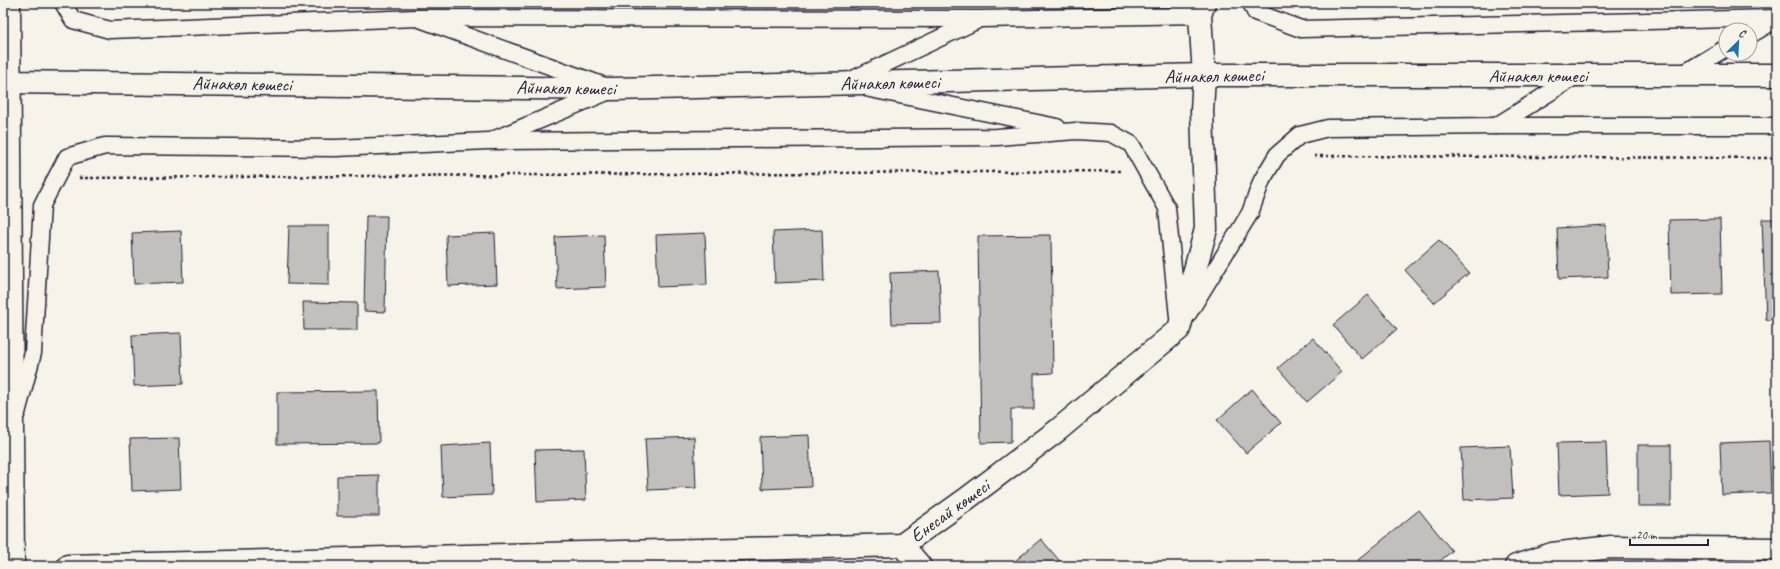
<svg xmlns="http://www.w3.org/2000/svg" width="1780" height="569" font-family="Caveat,sans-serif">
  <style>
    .building { fill: #c2bfbd; stroke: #22223b }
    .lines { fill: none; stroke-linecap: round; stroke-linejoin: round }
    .service-casing { stroke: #22223b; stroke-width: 19 }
    .minor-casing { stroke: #22223b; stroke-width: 25 }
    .tertiary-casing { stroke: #22223b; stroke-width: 25 }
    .secondary-casing { stroke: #22223b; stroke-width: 25 }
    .path { stroke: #22223b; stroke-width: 2.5; stroke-dasharray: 3 3; stroke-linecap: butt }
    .service { stroke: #f7f3e8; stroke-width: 16 }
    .minor { stroke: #f7f3e8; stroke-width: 22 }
    .tertiary { stroke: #f7f3e8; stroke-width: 22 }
    .secondary { stroke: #f7f3e8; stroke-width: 22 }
    .labels { text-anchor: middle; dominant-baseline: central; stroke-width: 3.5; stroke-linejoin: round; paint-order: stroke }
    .street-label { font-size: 19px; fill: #22223b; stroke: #f7f3e8 }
  </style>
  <rect width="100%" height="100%" fill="#f7f3e8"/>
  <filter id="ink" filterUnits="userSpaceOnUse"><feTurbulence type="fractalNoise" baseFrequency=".025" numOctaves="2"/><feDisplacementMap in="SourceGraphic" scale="8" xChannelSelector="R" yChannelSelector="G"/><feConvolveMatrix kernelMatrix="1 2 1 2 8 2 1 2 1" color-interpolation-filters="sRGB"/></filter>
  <g filter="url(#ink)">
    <g class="building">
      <path d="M366,216H387L385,312L364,311Z"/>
      <path d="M1720,219L1722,294L1671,295L1669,220Z"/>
      <path d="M1762,219H1777V319L1766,320Z"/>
      <path d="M1606,225L1608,277L1559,279L1557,228Z"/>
      <path d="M289,226H329V285L287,284Z"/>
      <path d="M822,230L824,281L775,283L773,232Z"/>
      <path d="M181,231L183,282L134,284L132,233Z"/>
      <path d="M495,233L497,284L448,286L446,235Z"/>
      <path d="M705,233L707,285L658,287L656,235Z"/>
      <path d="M604,235L606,287L557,289L555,237Z"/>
      <path d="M1051,235L1053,373L1034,374V409H1011V442L981,443L978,236Z"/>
      <path d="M1439,240L1469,273L1434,303L1405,270Z"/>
      <path d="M939,271L941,323L892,324L890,273Z"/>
      <path d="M1368,295L1397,329L1362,359L1333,325Z"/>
      <path d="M303,302L357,303V330H304Z"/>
      <path d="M181,333L183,384L134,386L132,335Z"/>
      <path d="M1313,338L1342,372L1307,402L1278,368Z"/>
      <path d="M1252,389L1281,423L1246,453L1217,420Z"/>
      <path d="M378,391L379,443L277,444V392Z"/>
      <path d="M809,435L811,487L762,489L760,437Z"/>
      <path d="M694,437L696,488L648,490L645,439Z"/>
      <path d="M179,438L181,489L132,491L130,439Z"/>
      <path d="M1769,441L1771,493L1722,495L1720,443Z"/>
      <path d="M1606,442L1608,493L1559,495L1557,443Z"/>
      <path d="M490,443L492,495L443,497L441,446Z"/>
      <rect x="1638" y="445" width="33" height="61"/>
      <path d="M1510,446L1513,498L1464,500L1461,448Z"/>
      <path d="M584,449L586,500L537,502L535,450Z"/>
      <path d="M379,475V516H337V476Z"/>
      <path d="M1419,510L1452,551L1434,566H1363L1358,560Z"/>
      <path d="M1041,539L1064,566H1009Z"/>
    </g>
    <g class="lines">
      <defs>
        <g id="service">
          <path d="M63,3L73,20L110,30L417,18L602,85"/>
          <path d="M1251,3L1255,12L1301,29L1777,18"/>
          <path d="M417,18L981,19L1200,15"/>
          <path d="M1750,35L1777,19"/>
          <path d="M1681,75L1726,48"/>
          <path d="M849,81L976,21"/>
          <path d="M870,89L1057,127"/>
          <path d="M1496,126L1576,76"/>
          <path d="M495,139L607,92"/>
          <path d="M1188,314L1250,213L1262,180L1277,155L1300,135L1328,128L1496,126H1777"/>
          <path d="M17,413L33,353L42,205L67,157L105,146L336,148L488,141L997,137L1076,131L1111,133L1131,144L1167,208L1178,317"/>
        </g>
        <g id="minor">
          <path d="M902,545L920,566"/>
          <path d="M68,566L902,545L965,500L1058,430L1179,329L1206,229L1202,111L1204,75L1200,15L1204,3"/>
          <path d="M1516,566L1552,554L1611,547L1777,549"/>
        </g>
        <path id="tertiary" d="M9,3L13,566"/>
        <path id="secondary" d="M3,82L613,89L1204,75H1777"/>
      </defs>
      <use href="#service" class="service-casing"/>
      <use href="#minor" class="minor-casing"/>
      <use href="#tertiary" class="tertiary-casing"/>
      <use href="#secondary" class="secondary-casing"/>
      <g class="path">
        <path d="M1314,156L1777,158"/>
        <path d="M79,178L1122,171"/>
      </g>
      <use href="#service" class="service"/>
      <use href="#minor" class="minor"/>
      <use href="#tertiary" class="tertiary"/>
      <use href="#secondary" class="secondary"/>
    </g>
  </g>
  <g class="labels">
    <g class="street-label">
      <text transform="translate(1214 76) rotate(-1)">Айнакөл көшесі</text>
      <text x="1538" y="76">Айнакөл көшесі</text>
      <text transform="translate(890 83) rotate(-1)">Айнакөл көшесі</text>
      <text transform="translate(242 84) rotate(1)">Айнакөл көшесі</text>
      <text transform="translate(566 88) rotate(1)">Айнакөл көшесі</text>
      <text transform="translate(950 511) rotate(-36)">Енесай көшесі</text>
    </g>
  </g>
  <rect width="1780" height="569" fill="none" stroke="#f7f3e8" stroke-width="16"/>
  <rect x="8" y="8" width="1764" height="553" fill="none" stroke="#22223b" stroke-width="1.5" filter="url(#ink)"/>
  <g transform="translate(1738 42) rotate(24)"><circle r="19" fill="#f7f3e8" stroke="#a29fa3"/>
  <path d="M0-3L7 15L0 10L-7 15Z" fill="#1f6fb2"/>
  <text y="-6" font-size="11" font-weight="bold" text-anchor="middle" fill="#22223b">С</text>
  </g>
  <path d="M1630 539v6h78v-6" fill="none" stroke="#22223b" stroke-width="2"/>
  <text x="1636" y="539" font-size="12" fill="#22223b" stroke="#f7f3e8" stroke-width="3" paint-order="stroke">20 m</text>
</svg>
